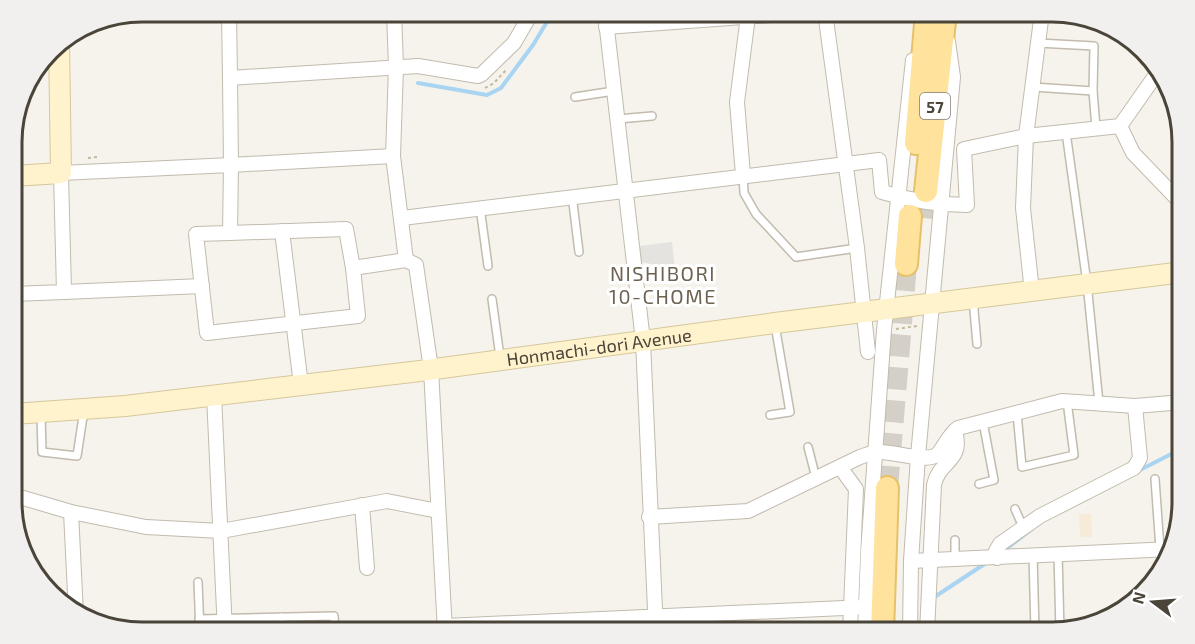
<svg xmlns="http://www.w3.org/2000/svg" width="1195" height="644" font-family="'Exo 2',sans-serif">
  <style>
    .commercial { fill: #f7ead8 }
    .parking { fill: #e5e3e0 }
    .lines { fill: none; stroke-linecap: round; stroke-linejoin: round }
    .stream { stroke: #a9d4f2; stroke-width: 4 }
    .primary-tunnel { stroke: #d4d0c8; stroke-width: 22; stroke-dasharray: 22 11; stroke-linecap: butt }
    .lane-casing { stroke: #c2bbae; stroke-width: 10 }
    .street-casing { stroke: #c2bbae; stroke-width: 16 }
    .secondary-casing { stroke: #d6c79b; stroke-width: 22 }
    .primary-casing { stroke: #e6c16a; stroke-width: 26 }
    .path { stroke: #c4b79f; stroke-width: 2; stroke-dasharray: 3 3; stroke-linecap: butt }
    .lane { stroke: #fff; stroke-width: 7 }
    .street { stroke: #fff; stroke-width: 14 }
    .secondary { stroke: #fff3cd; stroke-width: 20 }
    .primary { stroke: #ffe39c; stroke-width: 22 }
    .labels { text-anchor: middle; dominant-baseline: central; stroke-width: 6; stroke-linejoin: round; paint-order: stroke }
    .shield { fill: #fff; stroke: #817c74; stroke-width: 1.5 }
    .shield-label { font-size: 16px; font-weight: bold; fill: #4b4439 }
    .street-label { font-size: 18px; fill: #4b4439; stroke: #fff }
    .neighbourhood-label { font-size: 20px; letter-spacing: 1.5px; fill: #6e6250; stroke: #fff }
    .rim { fill: none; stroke: #4b4439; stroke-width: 3 }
  </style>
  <rect width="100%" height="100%" fill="#f6f3ec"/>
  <path class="commercial" d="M1079,514H1091L1092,537H1080Z"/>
  <path class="parking" d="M672,242L675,269L637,261L636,250L639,246Z"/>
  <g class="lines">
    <g class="stream">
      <path d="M418,83L487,95L501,88L533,45L553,12"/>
      <path d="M1138,471L1183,448"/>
      <path d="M1002,552L1032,529"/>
      <path d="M936,596L986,563"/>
    </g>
    <g class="primary-tunnel">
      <path d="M923,218L926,191"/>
      <path d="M887,488L906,264"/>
    </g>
    <defs>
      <g id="lane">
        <path d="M1038,43L1094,46L1093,91L1096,128"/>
        <path d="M1033,87L1093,91"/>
        <path d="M575,97L614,91"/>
        <path d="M618,119L652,116"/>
        <path d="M1066,132L1087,283L1099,403"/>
        <path d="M743,175L744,193L756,214L796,257L857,248"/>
        <path d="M572,195L579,252"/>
        <path d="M480,207L488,266"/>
        <path d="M492,299L500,357"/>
        <path d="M973,299L977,344"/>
        <path d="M41,413L42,452L77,456L84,410"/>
        <path d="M1017,413L1022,467L1074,455L1067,401"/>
        <path d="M770,415L790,412L775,325"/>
        <path d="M808,447L816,478"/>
        <path d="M1155,479L1160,549"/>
        <path d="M979,484L994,480L983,422"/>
        <path d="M1015,509L1023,527"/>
        <path d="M955,540V559"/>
        <path d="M1058,553L1060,632"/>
        <path d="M1033,554L1035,632"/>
        <path d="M198,582L200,632"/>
        <path d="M281,617L282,632"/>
        <path d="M199,619L334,616L335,632"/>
      </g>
      <g id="street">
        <path d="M229,12L230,78L418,66L478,76L482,74L514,43L532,12"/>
        <path d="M394,12L396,67L393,156L406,260L416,265L431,369L445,632"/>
        <path d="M605,12L643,341L656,632"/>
        <path d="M825,12L857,248L868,352"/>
        <path d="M606,27L813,12"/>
        <path d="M230,78L231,165L393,156"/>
        <path d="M1120,126L1133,153L1183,205"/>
        <path d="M743,175L737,102L748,16"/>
        <path d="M402,218L879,160L882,192C909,200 938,205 967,205L964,149L1026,136L1120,126L1160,69"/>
        <path d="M282,231L301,385"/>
        <path d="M353,268L406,260"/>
        <path d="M64,292L202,286"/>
        <path d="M1032,292L1023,208L1026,136L1042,12"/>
        <path d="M13,294L64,292L61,173L231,165L230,233L346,229L353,268L358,316L207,333L196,234L230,233"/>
        <path d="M214,395L225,632"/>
        <path d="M840,467L856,489L850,632"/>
        <path d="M13,495L71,512L146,527L221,531L387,501L438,511"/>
        <path d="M362,505L367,568"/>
        <path d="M71,512L76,614"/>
        <path d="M649,517L748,511L860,457C866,455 872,452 878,452C893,451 921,462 935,456C942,453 947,436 958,428L1062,401L1135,406L1183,402"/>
        <path d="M997,558L996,551L1000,544L1040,516L1134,468L1140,458L1135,406"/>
        <path d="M911,561L1171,549"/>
        <path d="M445,626L866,607"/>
        <path d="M865,632L868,552L884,330L913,60"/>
        <path d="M910,632L911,561L918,456L953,77L948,42"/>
        <path d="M927,632L934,485C939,460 964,462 955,431"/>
      </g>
      <g id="secondary">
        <path d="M13,176L61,173L59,43"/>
        <path id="s1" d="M13,414L125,406L420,371L775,323L1183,272"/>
      </g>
      <g id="primary">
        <path d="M916,143L927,12"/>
        <path d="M926,191L945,12"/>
        <path d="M906,264L910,216"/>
        <path d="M882,632L887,488"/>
      </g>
    </defs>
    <use href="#lane" class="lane-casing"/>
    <use href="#street" class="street-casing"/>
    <use href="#secondary" class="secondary-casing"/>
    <use href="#primary" class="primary-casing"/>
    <g class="path">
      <path d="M485,88L494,83L507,69"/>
      <path d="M88,158L97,157"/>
      <path d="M896,329L917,326"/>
    </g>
    <use href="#lane" class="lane"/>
    <use href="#street" class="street"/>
    <use href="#secondary" class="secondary"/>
    <use href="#primary" class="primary"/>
  </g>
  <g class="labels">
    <rect class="shield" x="920" y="93" width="30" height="26" rx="4.5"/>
    <g class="shield-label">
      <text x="935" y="106">57</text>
    </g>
    <g class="street-label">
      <text stroke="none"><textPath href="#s1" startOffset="590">Honmachi-dori Avenue</textPath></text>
    </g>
    <g class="neighbourhood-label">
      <text x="663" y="273">NISHIBORI<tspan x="663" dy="23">10-CHOME</tspan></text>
    </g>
  </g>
  <path d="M0 0H1195V644H0ZM142 22H1052A120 120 0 0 1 1172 142V502A120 120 0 0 1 1052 622H142A120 120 0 0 1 22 502V142A120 120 0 0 1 142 22Z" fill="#f1f0ef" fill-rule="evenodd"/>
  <path class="rim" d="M142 22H1052A120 120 0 0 1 1172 142V502A120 120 0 0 1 1052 622H142A120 120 0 0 1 22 502V142A120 120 0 0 1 142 22Z"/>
  <g transform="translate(1153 602) rotate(286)" stroke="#ffffff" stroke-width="4.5" paint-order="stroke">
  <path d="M0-4.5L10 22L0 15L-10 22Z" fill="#4b4439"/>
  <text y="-9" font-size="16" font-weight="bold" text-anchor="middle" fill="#4b4439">N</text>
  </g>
</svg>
